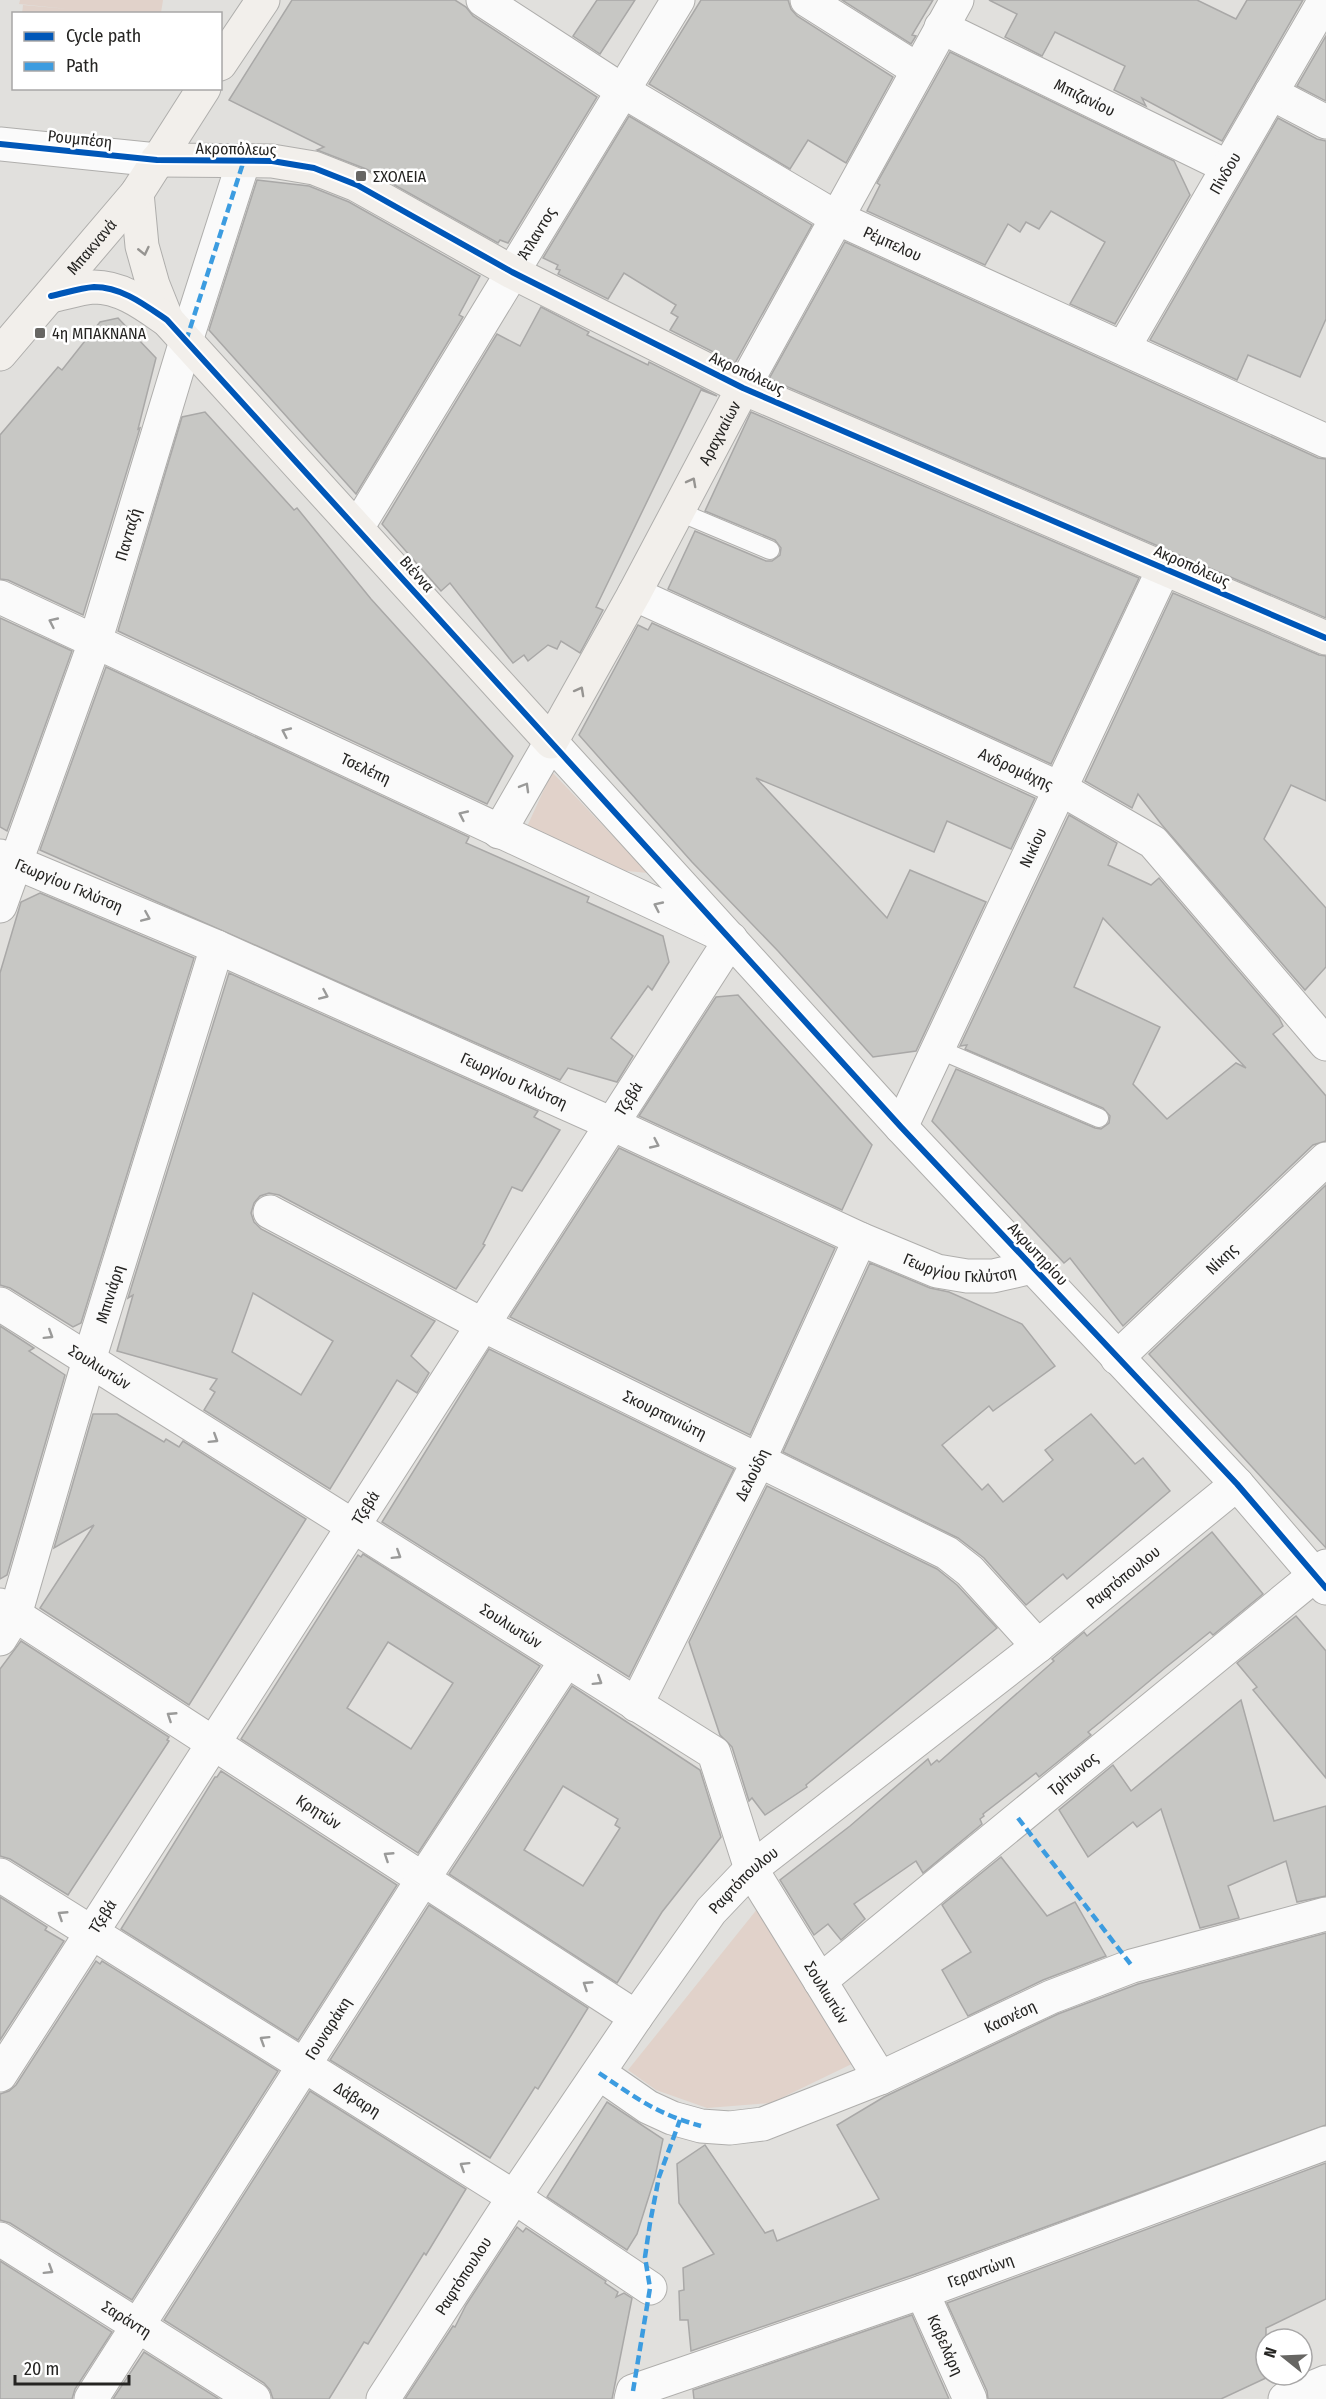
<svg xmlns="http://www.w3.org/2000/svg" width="1326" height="2399" font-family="'Fira Sans Condensed',sans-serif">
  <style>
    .green { fill: #e1d2ca }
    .building { fill: #c7c7c4; stroke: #a9a8a7; stroke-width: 1.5; fill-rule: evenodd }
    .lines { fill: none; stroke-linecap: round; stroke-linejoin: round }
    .lane-casing { stroke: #afaeac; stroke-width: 20 }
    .street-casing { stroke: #afaeac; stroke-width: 35 }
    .secondary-casing { stroke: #afaeac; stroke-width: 35 }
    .lane { stroke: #fafafa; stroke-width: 18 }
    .street { stroke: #fafafa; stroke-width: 33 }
    .secondary { stroke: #f2efeb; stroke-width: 33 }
    .quiet { stroke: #3c9ce0; stroke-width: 4.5; stroke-dasharray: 9 4.5; stroke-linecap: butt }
    .cycleway-casing { stroke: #fff; stroke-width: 10 }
    .cycleway { stroke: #0057b8; stroke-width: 6 }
    .oneway { stroke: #969491 }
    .oneway2 { stroke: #9a9a99 }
    .poi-dot { fill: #676663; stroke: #fff; stroke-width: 2 }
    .labels { text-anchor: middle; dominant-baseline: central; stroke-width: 5; stroke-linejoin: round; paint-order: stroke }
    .street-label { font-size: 16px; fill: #252422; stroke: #fff }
    .poi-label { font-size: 16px; fill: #252422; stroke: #fff; text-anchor: start }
  </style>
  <rect width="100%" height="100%" fill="#e1e0dd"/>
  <g class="green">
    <path d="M20,0H163L161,13L22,14L23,5L68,9L19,4Z"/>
    <path d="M552,772L648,873L595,868L525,831Z"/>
    <path d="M758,1908L860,2060L771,2103L707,2108L656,2090L628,2070Z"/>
  </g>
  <g class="building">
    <path d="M292,0H455L466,7L473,16L597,97L508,243L500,240L498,243L366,169L317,150L324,147L229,100Z"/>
    <path d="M597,0H635L600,54L573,36Z"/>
    <path d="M701,0H788L791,9L797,16L893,77L846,163L808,140L790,169L649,84Z"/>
    <path d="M842,0H933L912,35L916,36L911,44Z"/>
    <path d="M989,0H1197L1236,19L1247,0H1303L1222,141L1142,98L1146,106L1114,90L1125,66L1055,32L1042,56L1005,37L1017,14Z"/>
    <path d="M1326,36V101L1297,86Z"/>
    <path d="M950,52L1174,161L1190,195L1115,324L1070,304L1105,242L1051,211L1039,229L1026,222L1020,232L1008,224L985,265L867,211L880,185L877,183Z"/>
    <path d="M629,116L812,225L735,363L670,330L678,317L671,313L676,305L624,273L608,299L558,274L560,270L556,269L558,265L543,258Z"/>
    <path d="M1278,118L1317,139L1326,141V319L1300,377L1248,355L1237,380L1150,340Z"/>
    <path d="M257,180L309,186L349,202L480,276L459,315L463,317L356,494L209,330Z"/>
    <path d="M845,242L1318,458L1326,459V618L769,379Z"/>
    <path d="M541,307L589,332L587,335L648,365L649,362L717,396L701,390L596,607L603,610L580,653L561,641L557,649L548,645L528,661L524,655L513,663L450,583L441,591L382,524L497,334L520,346Z"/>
    <path d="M118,318L156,358L138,429L140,428L83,615L8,580L0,579V435L58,367L62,370L100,322Z"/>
    <path d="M205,412L294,510L297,508L371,599L513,756L487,804L118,631L182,417Z"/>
    <path d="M751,412L1139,578L1051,764L668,589L695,531L766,561H772L780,555L781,548L775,540L705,511Z"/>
    <path d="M1173,593L1319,655L1326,656V801L1291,785L1264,839L1326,908V967L1305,990L1162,825L1138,794L1132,808L1085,781Z"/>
    <path d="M0,618L72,651L7,831L0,827Z"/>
    <path d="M652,623L1035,798L1011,849L947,821L934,852L756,778L887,918L910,870L986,902L916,1051L873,1057L778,951L692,862L579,735L638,625L648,630Z"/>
    <path d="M106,667L469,837L466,843L589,897L587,902L663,936L669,962L652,990L648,986L611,1038L633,1056L617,1082L568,1068L560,1080L40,850Z"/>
    <path d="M1069,815L1117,843L1108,865L1151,885L1159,878L1279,1018L1283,1026L1273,1034L1326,1096V1141L1313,1145L1123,1326L1070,1258L1064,1263L932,1121L956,1069L1095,1128L1101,1129L1109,1123L1110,1116L1103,1108L965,1049L967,1045L960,1046ZM1103,918L1246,1068L1236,1063L1167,1119L1133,1084L1160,1027L1074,987Z"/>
    <path d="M40,893L194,958L81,1323L73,1327L10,1288L0,1285V973L21,902Z"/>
    <path d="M229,973L538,1111L534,1117L560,1130L522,1191L512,1187L483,1244L485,1245L456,1289L279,1195L269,1193L260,1196L254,1203L251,1213L254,1222L261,1229L435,1321L411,1356L429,1373L417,1393L397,1380L330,1489L204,1410L215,1392L210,1389L217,1379L117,1351L133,1295L128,1298ZM253,1293L333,1341L301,1395L232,1352Z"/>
    <path d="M738,995L872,1145L842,1210L639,1116L716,997Z"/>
    <path d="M619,1148L835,1248L750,1435L510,1317Z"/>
    <path d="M1326,1185V1548L1149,1354Z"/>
    <path d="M870,1263L930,1288L949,1292L1022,1324L1055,1366L993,1411L989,1406L942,1445L982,1490L988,1484L1003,1502L1053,1460L1045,1450L1091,1414L1135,1464L1143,1458L1170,1491L1067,1579L1063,1574L1026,1605L984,1558L958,1538L783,1452Z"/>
    <path d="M0,1326L34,1348L29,1351L65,1375L7,1575L0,1579Z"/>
    <path d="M489,1349L734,1469L629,1677L382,1522Z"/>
    <path d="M93,1414H117L164,1442L166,1439L179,1447L183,1441L306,1519L189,1705L40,1608L94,1525L54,1548Z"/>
    <path d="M767,1486L937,1569L957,1585L997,1628L806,1785L807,1787L765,1815L752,1798L749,1801L732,1747L720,1735L689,1642Z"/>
    <path d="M1212,1532L1263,1594L1213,1635L1210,1632L1165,1668L1104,1719L1088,1732L1091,1735L1039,1777L1036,1773L983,1814L984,1816L980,1819L982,1824L923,1873L916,1861L854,1904L865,1919L841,1940L828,1924L814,1935L780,1880L850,1826L928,1759L931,1765L937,1760L939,1762L1054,1661L1052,1659L1084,1632L1087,1636Z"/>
    <path d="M363,1554L540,1666L418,1853L241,1739L358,1555L361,1557ZM388,1642L453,1683L411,1749L347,1708Z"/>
    <path d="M1296,1616L1326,1651V1778L1253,1690L1257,1687L1237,1663Z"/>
    <path d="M21,1641L169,1737L167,1740L169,1741L68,1895L10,1859L0,1856V1669Z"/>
    <path d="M572,1686L700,1770L721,1837L662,1912L617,1983L449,1874ZM563,1786L618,1819L615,1825L620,1828L583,1886L524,1850Z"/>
    <path d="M1241,1700L1274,1821L1326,1806V1896L1297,1902L1286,1861L1228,1886L1239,1918L1200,1928L1161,1809L1137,1827L1133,1822L1088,1857L1059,1810L1113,1765L1131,1791Z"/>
    <path d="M221,1771L397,1885L298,2040L121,1929L215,1777H217Z"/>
    <path d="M1001,1857L1047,1916L1075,1902L1106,1956L1043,1980L968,2016L942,1970L971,1952L942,1905Z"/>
    <path d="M0,1897L47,1927L45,1930L64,1941L0,2040Z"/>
    <path d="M429,1905L588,2008L538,2089L535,2087L490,2158L330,2060Z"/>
    <path d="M1326,1933V2125L916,2274L691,2351L688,2320H680L679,2291L684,2290L683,2268L714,2254L679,2203L677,2164L705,2145L765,2233L773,2230L777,2241L879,2199L837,2125L884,2097L1058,2014L1138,1984Z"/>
    <path d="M96,1961L100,1964L102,1961L278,2071L132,2300L10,2223L0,2220V2094L9,2091L16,2085Z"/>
    <path d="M310,2091L466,2189L426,2255L424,2253L368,2344L364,2342L329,2399H273L270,2390L264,2383L164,2320Z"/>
    <path d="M607,2102L663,2139L655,2177L637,2234L627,2250L547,2197Z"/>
    <path d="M1326,2163V2299L1266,2328V2378L1221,2399H988L987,2391L947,2303Z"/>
    <path d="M517,2227L523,2232L526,2228L606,2281L605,2283L618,2292L616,2297L624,2293L632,2298L612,2399H405L453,2326L455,2327L466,2305Z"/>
    <path d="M0,2261L112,2332L75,2389L72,2399H0Z"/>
    <path d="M912,2315L949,2399H694L693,2390Z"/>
    <path d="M144,2352L219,2399H113Z"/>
  </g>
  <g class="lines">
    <defs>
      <g id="lane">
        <path d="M677,511L770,550"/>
        <path d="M938,1049L1099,1118"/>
      </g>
      <g id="street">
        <path id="s1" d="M483,0L623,91L837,218L1326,441"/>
        <path d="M807,0L918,70"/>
        <path id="s2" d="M941,27L1228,167"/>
        <path d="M1271,93L1326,122"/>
        <path d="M0,144L157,160"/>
        <path id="s3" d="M1124,347L1325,0"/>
        <path d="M743,388L957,0"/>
        <path id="s4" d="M357,528L678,0"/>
        <path id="s5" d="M634,594L1061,789L1153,842L1326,1044"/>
        <path id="s6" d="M0,597L718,933"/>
        <path d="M499,832L551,742L901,1127L1237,1484L1326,1588"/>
        <path id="s7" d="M0,856L217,947L612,1124L860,1239L937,1271L967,1276H993L1032,1267"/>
        <path id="s8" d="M0,906L95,642L186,341L244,160"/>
        <path id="s9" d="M901,1127L1164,568"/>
        <path id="s10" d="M270,1212L483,1325L947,1553L970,1571L1038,1646"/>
        <path id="s11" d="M0,1304L714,1753L751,1869L880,2078"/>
        <path id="s12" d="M1117,1358L1326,1159"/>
        <path id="s13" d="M0,1605L636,2017"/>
        <path id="s14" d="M0,1639L15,1615L89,1360L217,947"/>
        <path id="s15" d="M636,1705L759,1460L860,1239"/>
        <path id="s16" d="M0,1875L514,2197L650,2288"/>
        <path id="s17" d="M820,1981L1326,1566"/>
        <path id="s18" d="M599,2073L648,2107L672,2118L701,2126L730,2128L763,2124L880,2078L1051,1997L1132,1966L1326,1914"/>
        <path id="s19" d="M0,2075L731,939"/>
        <path id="s20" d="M0,2239L254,2399"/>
        <path id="s21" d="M922,2292L970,2399"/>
        <path id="s22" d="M91,2399L423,1879L566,1661"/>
        <path id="s23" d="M383,2399L514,2197L636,2017L711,1911L751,1869L1038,1646L1237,1484"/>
        <path id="s24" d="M631,2399L633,2391L922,2292L1326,2143"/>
        <path d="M1285,2399L1326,2382"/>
      </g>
      <g id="secondary">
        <path d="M220,64L263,0"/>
        <path d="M157,160L272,161L314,168L357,185L512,272L743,388L1326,638"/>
        <path d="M137,193L142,246L153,285L167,320"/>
        <path id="s25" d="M51,296C65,293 80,288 94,287C122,287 145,305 167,320L551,742L634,594L743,388"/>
        <path id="s26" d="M0,354L137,193L204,88"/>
      </g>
    </defs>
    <use href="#lane" class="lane-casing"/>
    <use href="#street" class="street-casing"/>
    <use href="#secondary" class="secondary-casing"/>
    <use href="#lane" class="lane"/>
    <use href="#street" class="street"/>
    <use href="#secondary" class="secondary"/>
    <g class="quiet">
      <path d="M186,341L244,160"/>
      <path d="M1018,1818L1132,1966"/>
      <path d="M599,2073C636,2098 657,2114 701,2126"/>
      <path d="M633,2391L650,2288L645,2257L650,2223L659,2177L680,2120"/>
    </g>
    <defs>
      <g id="cycleway">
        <path d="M0,144L157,160L272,161L314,168L357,185L512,272L743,388L1326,638"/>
        <path d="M51,296C65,293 80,288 94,287C122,287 145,305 167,320L901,1127L1237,1484L1326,1588"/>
      </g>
    </defs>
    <use href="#cycleway" class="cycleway-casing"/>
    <use href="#cycleway" class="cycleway"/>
  </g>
  <defs><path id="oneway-chevron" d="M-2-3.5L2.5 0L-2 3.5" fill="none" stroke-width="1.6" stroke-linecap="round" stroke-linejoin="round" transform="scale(1.5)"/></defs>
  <g class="oneway">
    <use href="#oneway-chevron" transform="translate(144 251) rotate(77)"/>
    <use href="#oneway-chevron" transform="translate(692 482) rotate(-62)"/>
    <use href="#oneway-chevron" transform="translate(580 691) rotate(-61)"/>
  </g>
  <g class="oneway2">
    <use href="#oneway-chevron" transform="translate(53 622) rotate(-155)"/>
    <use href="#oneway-chevron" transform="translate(286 732) rotate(-155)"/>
    <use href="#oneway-chevron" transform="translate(525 787) rotate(-60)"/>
    <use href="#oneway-chevron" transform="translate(463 815) rotate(-155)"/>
    <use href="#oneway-chevron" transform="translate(658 906) rotate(-155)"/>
    <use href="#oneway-chevron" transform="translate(146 917) rotate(23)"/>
    <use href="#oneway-chevron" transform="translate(324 995) rotate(24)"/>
    <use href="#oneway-chevron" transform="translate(655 1144) rotate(25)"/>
    <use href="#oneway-chevron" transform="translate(49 1335) rotate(32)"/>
    <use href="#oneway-chevron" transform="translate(214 1439) rotate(32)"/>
    <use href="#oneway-chevron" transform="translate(397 1555) rotate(32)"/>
    <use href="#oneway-chevron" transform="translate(598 1681) rotate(32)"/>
    <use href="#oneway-chevron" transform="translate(171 1716) rotate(-147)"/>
    <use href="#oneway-chevron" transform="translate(388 1856) rotate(-147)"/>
    <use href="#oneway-chevron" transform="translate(62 1915) rotate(-147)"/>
    <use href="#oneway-chevron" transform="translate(587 1985) rotate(-147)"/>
    <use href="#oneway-chevron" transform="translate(264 2040) rotate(-148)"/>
    <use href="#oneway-chevron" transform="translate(464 2166) rotate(-148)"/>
    <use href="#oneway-chevron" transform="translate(49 2270) rotate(32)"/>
  </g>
  <g class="poi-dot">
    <rect x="355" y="170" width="12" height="12" rx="3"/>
    <rect x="34" y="327" width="12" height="12" rx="3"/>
  </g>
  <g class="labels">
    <g class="street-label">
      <text stroke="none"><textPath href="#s2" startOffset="160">Μπιζανίου</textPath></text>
      <text transform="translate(80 139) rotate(6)">Ρουμπέση</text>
      <text transform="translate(236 149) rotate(1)">Ακροπόλεως</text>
      <text stroke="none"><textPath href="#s3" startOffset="201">Πίνδου</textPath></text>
      <text stroke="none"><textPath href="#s4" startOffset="345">Άτλαντος</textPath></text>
      <text stroke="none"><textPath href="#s1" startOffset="477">Ρέμπελου</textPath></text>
      <text stroke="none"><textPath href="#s26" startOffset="141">Μπακνανά</textPath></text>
      <text transform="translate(747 373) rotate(25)">Ακροπόλεως</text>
      <text stroke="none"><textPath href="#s25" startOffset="1048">Αραχναίων</textPath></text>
      <text stroke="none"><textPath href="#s8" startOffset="393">Πανταζή</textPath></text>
      <text transform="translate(1192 566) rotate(24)">Ακροπόλεως</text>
      <text transform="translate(417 574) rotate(48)">Βιέννα</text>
      <text stroke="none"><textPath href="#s5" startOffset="420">Ανδρομάχης</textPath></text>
      <text stroke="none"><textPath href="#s6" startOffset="404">Τσελέπη</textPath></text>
      <text stroke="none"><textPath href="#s9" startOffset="309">Νικίου</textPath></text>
      <text stroke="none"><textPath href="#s7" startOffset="75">Γεωργίου Γκλύτση</textPath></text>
      <text stroke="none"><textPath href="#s7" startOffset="561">Γεωργίου Γκλύτση</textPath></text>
      <text stroke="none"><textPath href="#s19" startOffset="1161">Τζεβά</textPath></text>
      <text transform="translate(1038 1254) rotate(47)">Ακρωτηρίου</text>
      <text stroke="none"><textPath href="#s12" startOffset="144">Νίκης</textPath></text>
      <text stroke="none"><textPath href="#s7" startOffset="1047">Γεωργίου Γκλύτση</textPath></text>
      <text stroke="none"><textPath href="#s14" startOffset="363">Μπινιάρη</textPath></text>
      <text stroke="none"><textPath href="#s11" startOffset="118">Σουλιωτών</textPath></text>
      <text stroke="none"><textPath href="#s10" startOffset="444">Σκουρτανιώτη</textPath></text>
      <text stroke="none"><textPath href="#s15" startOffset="258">Δελούδη</textPath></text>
      <text stroke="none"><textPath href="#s19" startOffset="675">Τζεβά</textPath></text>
      <text stroke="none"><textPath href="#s23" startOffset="1119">Ραφτόπουλου</textPath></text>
      <text stroke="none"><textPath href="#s11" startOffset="604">Σουλιωτών</textPath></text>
      <text stroke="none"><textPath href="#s17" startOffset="327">Τρίτωνος</textPath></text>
      <text stroke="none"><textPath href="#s13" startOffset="380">Κρητών</textPath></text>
      <text stroke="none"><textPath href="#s23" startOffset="633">Ραφτόπουλου</textPath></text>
      <text stroke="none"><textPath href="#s19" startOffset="189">Τζεβά</textPath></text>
      <text stroke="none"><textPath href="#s11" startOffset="1110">Σουλιωτών</textPath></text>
      <text stroke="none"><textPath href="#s18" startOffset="448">Κασνέση</textPath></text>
      <text stroke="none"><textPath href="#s22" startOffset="440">Γουναράκη</textPath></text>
      <text stroke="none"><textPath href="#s16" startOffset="422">Δάβαρη</textPath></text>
      <text stroke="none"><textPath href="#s24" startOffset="376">Γεραντώνη</textPath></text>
      <text stroke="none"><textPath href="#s23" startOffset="147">Ραφτόπουλου</textPath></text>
      <text stroke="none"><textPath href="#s20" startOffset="150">Σαράντη</textPath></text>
      <text stroke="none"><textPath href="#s21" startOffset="58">Καβελάρη</textPath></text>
    </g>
    <g class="poi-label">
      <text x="373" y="176">ΣΧΟΛΕΙΑ</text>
      <text x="52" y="333">4η ΜΠΑΚΝΑΝΑ</text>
    </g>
  </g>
  <rect x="12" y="12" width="210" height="78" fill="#ffffff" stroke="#a8a7a7" stroke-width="1.5"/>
  <rect x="24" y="32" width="30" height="9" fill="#0057b8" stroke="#a8a7a7" stroke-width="1.5"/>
  <text x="66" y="42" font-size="18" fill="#252422">Cycle path</text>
  <rect x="24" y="62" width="30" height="9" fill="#3c9ce0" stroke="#a8a7a7" stroke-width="1.5"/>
  <text x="66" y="72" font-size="18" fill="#252422">Path</text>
  <g transform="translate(1284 2357) rotate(288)"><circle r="28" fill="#ffffff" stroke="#a8a7a7" stroke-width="1.5"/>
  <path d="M0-4.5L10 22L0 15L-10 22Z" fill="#676663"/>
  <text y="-9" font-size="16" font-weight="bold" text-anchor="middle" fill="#252422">N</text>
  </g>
  <path d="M15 2375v9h114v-9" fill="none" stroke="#252422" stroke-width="3"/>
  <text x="24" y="2375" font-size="18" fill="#252422" stroke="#ffffff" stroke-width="4.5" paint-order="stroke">20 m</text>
</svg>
